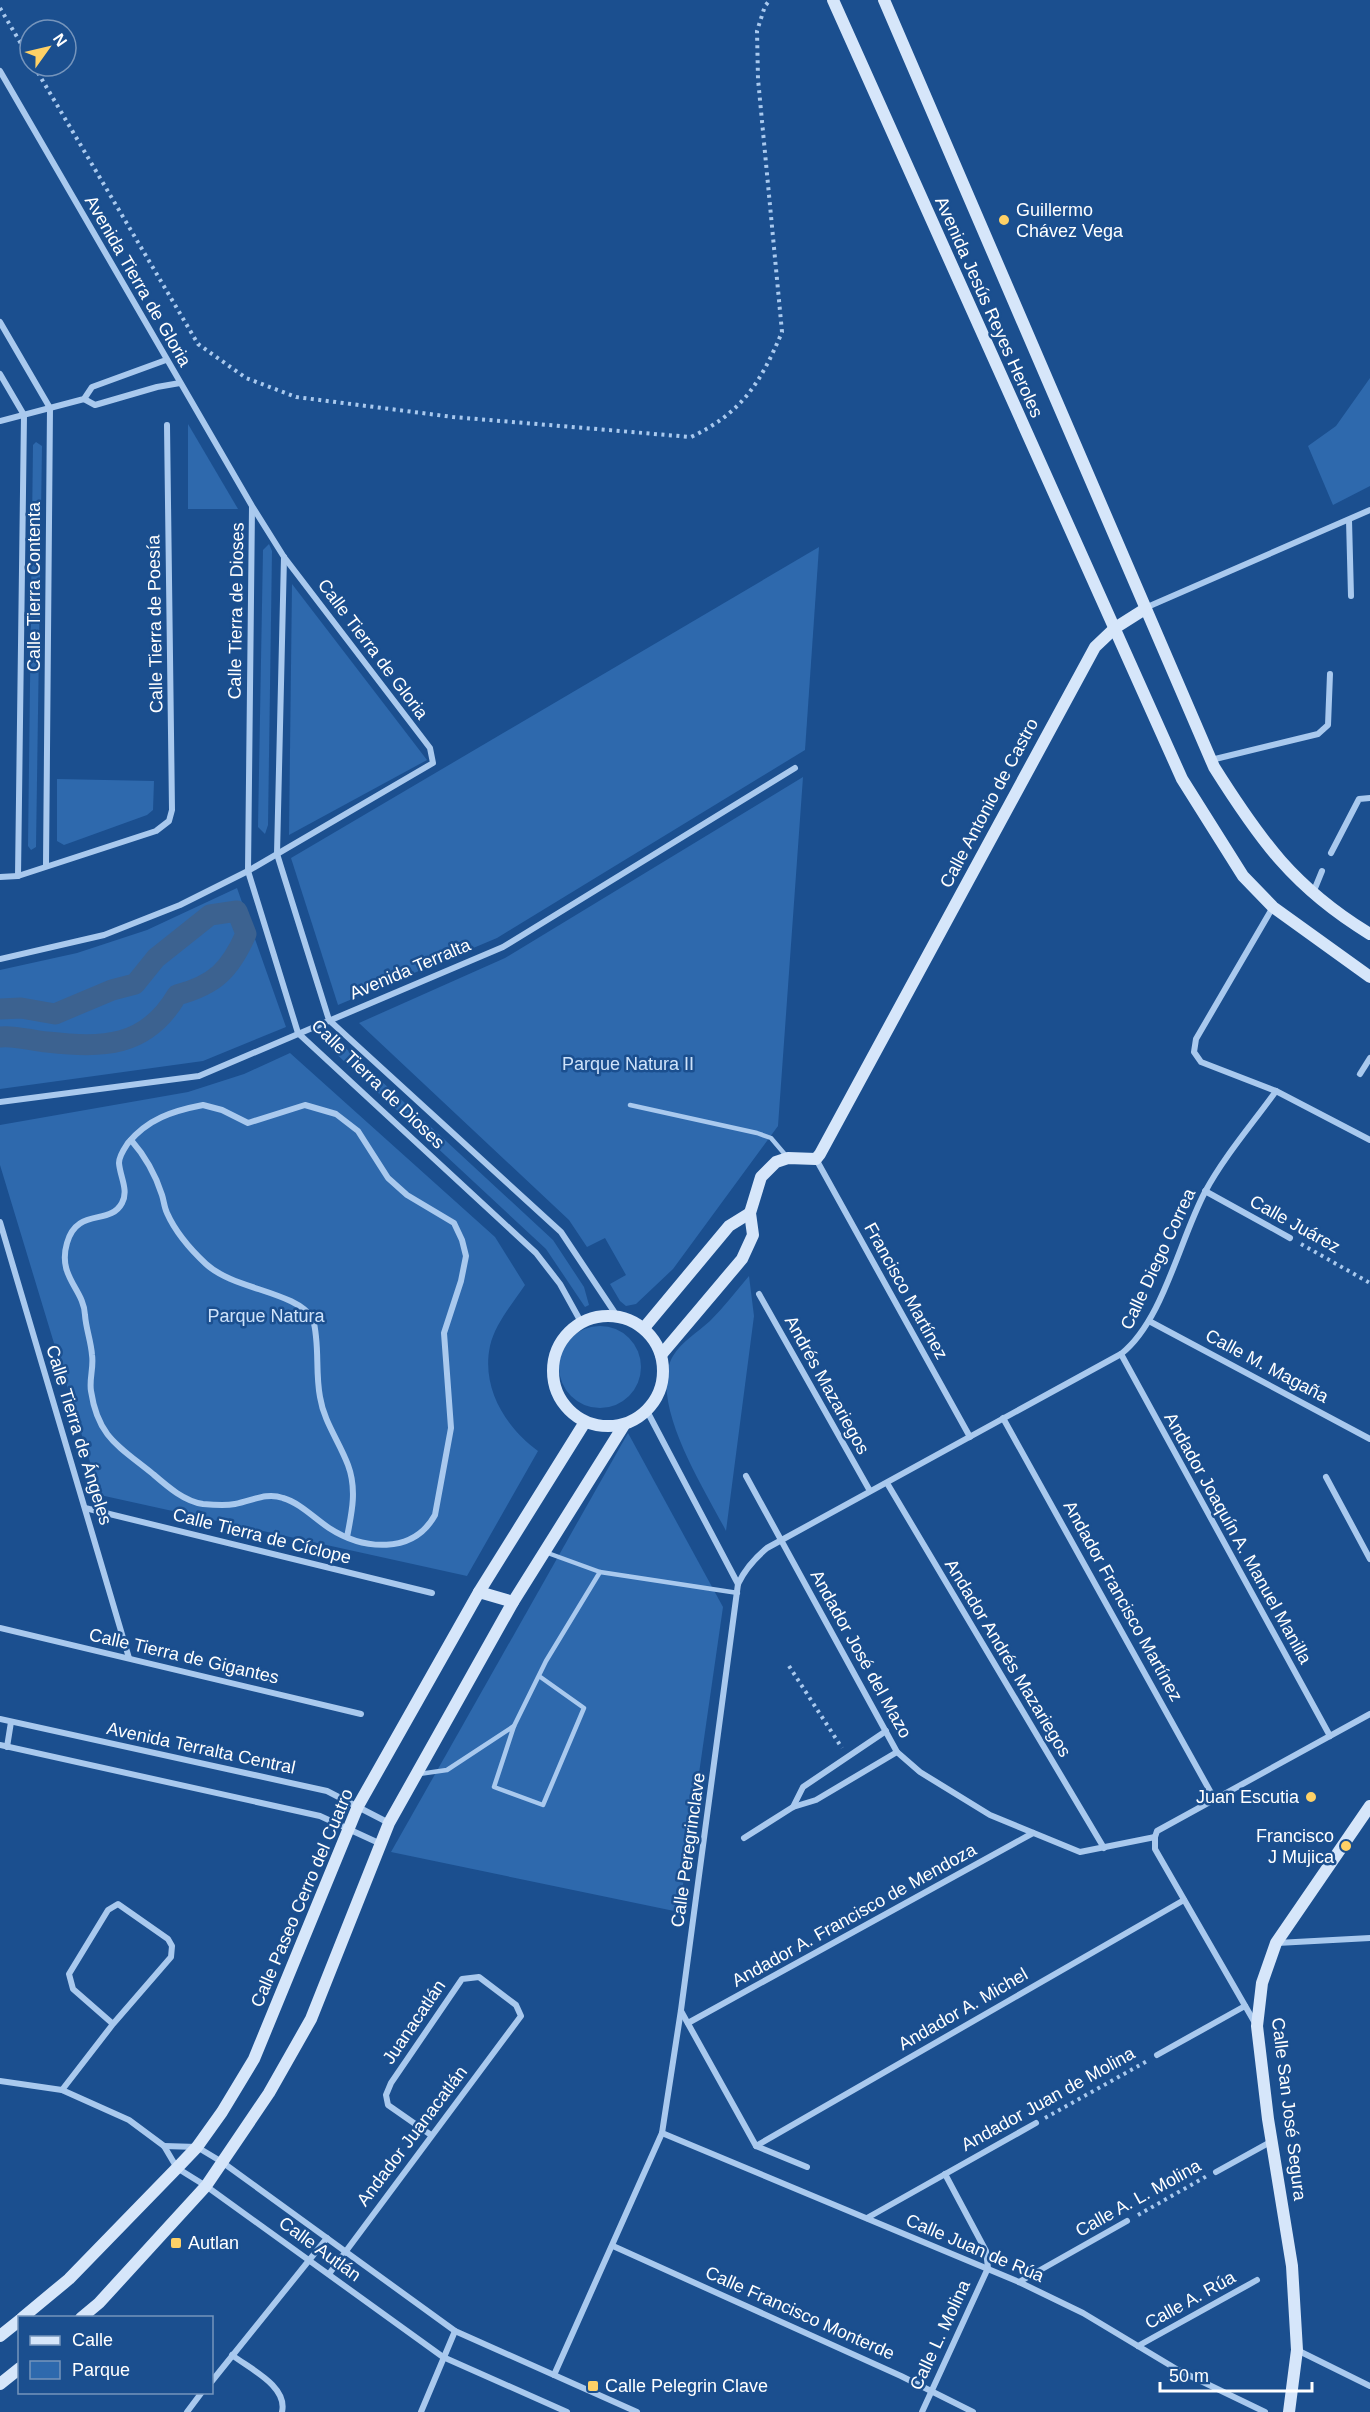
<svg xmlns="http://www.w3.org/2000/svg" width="1370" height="2412" font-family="Arial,sans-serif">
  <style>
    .green { fill: #2e69ad }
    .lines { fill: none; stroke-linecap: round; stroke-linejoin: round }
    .canal { stroke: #3c6290; stroke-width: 21 }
    .path { stroke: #a9c9ee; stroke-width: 4; stroke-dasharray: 3 4.5; stroke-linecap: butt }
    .lane { stroke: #a9c9ee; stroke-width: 4.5 }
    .street { stroke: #a9c9ee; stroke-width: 6 }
    .secondary { stroke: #d6e6fa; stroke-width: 12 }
    .poi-dot { fill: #ffd166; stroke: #1b4f8f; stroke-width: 2 }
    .labels { text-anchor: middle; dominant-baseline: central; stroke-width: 5; stroke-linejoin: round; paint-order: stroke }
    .poi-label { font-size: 18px; fill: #fff; stroke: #1b4f8f; text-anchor: start }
    .street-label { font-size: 18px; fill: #fff; stroke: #1b4f8f }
    .park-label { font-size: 18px; fill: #cfe3fa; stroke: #1b4f8f }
  </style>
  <rect width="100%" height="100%" fill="#1b4f8f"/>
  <g class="green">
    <path d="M1370,378V486L1333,505L1308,446L1336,426Z"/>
    <path d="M188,424L238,509H188Z"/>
    <path d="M36,442L42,446L36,847L31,850L28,846L33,445Z"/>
    <path d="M269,544L272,551L268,825L265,834L258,827L263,550Z"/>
    <path d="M819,547L805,750L497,938L338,1005L291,858Z"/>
    <path d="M292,584L427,760L289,835Z"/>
    <path d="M803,777L778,1126L673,1269L636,1304L626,1306L620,1301L610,1284L626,1275L605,1238L587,1247L569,1220L359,1023L505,958Z"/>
    <path d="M57,779L154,781L153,810L147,815L64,845L57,841Z"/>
    <path d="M237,888L286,1027L203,1061L0,1089V970L77,953L147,930Z"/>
    <path d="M330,1040L338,1041L553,1240L584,1287L589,1305L585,1307L546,1249L331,1049Z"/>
    <path d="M290,1053L495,1237L525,1285C513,1303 495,1324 490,1346C481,1388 506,1428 538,1451L467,1576L100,1495L0,1165V1125L188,1092L244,1074Z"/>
    <path d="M749,1276L754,1316L726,1531C705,1489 647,1402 673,1356C681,1342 698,1332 710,1321C724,1307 736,1291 749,1276Z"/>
    <circle cx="600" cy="1367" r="41"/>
    <path d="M628,1433L723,1607L679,1912L391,1852Z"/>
  </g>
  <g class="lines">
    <path class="canal" d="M0,1009L21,1008L55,1014L112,990L135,984L156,958L210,915L237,911L246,934C230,970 215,985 177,995C146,1048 103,1048 47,1042C32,1041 15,1035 0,1037"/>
    <g class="path">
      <path d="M0,8L30,59"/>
      <path d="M34,66L198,344L246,378L296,397L453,417L691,437C742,413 761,382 782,332L758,79L757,31L765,6L770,0"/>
      <path d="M1301,1244L1370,1283"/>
      <path d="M789,1666L842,1748"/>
      <path d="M1045,2118L1149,2060"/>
      <path d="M1138,2215L1207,2176"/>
    </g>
    <g class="lane">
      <path d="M630,1105L757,1133L771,1138L788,1158"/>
      <path d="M545,1552L600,1572L738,1593"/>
      <path d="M539,1676L584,1708L543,1805L494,1787L514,1726L546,1661L600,1572"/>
      <path d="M419,1774L447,1770L514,1726"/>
    </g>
    <g class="street">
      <path d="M0,71L252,506L284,557L430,748L433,763L248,871L180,905L104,935L0,959"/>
      <path d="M0,322L50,408L46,865"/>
      <path d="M0,374L24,415L18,876"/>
      <path d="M84,399L95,405L157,387L180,383"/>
      <path d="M0,421L84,399L92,387L166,360"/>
      <path d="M252,507L248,871L298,1033L536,1253L560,1284L581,1322"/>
      <path d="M1349,520L1351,596"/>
      <path d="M284,557L277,854L329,1020L561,1232L617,1316"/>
      <path d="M1145,608L1370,510"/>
      <path d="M1211,760L1318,734L1328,725L1330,674"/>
      <path d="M1331,853L1359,799L1370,798"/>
      <path d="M0,877L18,876L156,831L169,821L172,810L167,425"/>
      <path d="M1313,893L1322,871"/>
      <path d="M1273,907L1196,1039L1194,1052L1201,1062L1276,1091L1370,1140"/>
      <path d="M1360,1074L1370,1058"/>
      <path d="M0,1102L199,1076L503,947L795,768"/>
      <path d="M203,1105L222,1110L248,1123L305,1105L336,1114L358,1131L388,1178L407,1195L454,1223L462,1240L466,1256L461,1281L444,1333L451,1428L435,1515C413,1555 363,1550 329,1528C314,1518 300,1503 283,1498C266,1492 252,1501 235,1504C225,1506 214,1505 203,1504C184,1501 168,1487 153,1474C120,1447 98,1438 91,1391C89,1379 94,1367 92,1355C91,1341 86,1329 85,1315C84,1289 57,1277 67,1243C77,1207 110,1226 122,1203C129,1190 120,1177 119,1163C119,1156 124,1149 128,1143C148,1119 172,1111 203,1105Z"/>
      <path d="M131,1140C146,1157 155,1173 162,1195C164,1201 164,1207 167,1213C175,1231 191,1250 206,1264C234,1290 296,1291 313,1319C320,1345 315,1371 320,1397C324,1422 339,1441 348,1465C357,1489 352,1512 347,1537"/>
      <path d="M816,1159L970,1437"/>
      <path d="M1205,1191L1290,1238"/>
      <path d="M0,1222L129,1658"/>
      <path d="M759,1294L870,1491"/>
      <path d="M1149,1321L1370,1439"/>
      <path d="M1121,1354L1330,1736"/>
      <path d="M647,1411L738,1584"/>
      <path d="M1003,1418L1215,1800"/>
      <path d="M746,1476L897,1752L920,1772L990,1815L1080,1852L1155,1837"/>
      <path d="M1326,1477L1370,1559"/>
      <path d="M887,1483L1104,1848"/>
      <path d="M85,1508L432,1593"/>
      <path d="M0,1628L361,1714"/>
      <path d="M0,1719L327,1791L389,1823"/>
      <path d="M0,1745L320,1816L381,1844"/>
      <path d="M7,1747L11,1722"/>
      <path d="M793,1807L803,1787L886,1731"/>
      <path d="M1155,1837L1157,1831L1370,1714"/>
      <path d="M1155,1837V1849L1255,2023"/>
      <path d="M744,1838L793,1807L816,1800L897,1752"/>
      <path d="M1277,1943L1370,1938"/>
      <path d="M681,2011L756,2146L807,2167"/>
      <path d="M688,2023L1033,1833"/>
      <path d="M1157,2055L1245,2006"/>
      <path d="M0,2081L62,2090L129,2120L164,2146L177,2168L206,2186L443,2357L567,2412"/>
      <path d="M62,2090L113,2024L171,1957L172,1946L168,1939L118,1904L108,1910L69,1974L73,1989L113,2024"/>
      <path d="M662,2133L1019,2282L1083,2313L1178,2370L1265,2412"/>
      <path d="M164,2146L197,2147L222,2162L455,2331L637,2412"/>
      <path d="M756,2146L1184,1900"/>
      <path d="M1216,2172L1272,2141"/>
      <path d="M867,2218L1036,2123"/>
      <path d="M613,2246L901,2376L973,2412"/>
      <path d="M329,2274L521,2016L516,2005L479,1977L462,1979L391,2083L386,2095L388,2105L431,2135"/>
      <path d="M1019,2282L1127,2221"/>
      <path d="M1138,2346L1257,2280"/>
      <path d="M1297,2350L1370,2386"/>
      <path d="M232,2355C250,2369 288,2386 282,2412"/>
      <path d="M554,2375L662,2133L681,2010L738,1584C745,1569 754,1559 767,1548L1121,1354C1163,1321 1179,1241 1205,1192C1223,1158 1253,1123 1276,1091"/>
      <path d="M212,2381L327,2238"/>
      <path d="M187,2412L202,2392"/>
      <path d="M421,2412L455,2331"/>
      <path d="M922,2412L988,2268L986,2251L945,2174"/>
    </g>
    <g class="secondary">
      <path d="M833,0L1182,779L1243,876L1273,907L1370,977"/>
      <path d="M884,0L1214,767C1260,840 1294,888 1370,934"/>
      <circle cx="608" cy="1371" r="55"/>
      <path d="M644,1328L729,1226L750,1213"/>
      <path d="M661,1355L742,1259L753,1235L750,1213L761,1177L776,1162L788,1158L816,1159L820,1154L1095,647L1115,628L1145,609"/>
      <path d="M479,1592L513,1602"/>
      <path d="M22,2318L69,2279L177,2168L197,2147L222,2112L254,2059L358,1806L479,1592L585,1422"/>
      <path d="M81,2318L99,2303L206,2186L269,2093L311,2019L389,1823L513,1602L624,1425"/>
      <path d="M0,2336L20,2320"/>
      <path d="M0,2384L20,2368"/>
      <path d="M1289,2412L1297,2350L1292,2266L1268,2119L1257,2026L1262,1983L1276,1943L1370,1806"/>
    </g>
  </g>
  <g class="poi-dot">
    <circle cx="1004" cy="220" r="6"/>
    <circle cx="1311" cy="1797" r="6"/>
    <circle cx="1346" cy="1846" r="6"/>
    <rect x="170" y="2237" width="12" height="12" rx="3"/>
    <rect x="587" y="2380" width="12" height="12" rx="3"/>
  </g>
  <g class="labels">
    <g class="poi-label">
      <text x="1016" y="210">Guillermo<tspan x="1016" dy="21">Chávez Vega</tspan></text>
      <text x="1299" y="1797" text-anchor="end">Juan Escutia</text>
      <text x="1334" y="1836" text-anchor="end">Francisco<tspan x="1334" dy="21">J Mujica</tspan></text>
      <text x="188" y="2243">Autlan</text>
      <text x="605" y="2386">Calle Pelegrin Clave</text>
    </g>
    <g class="street-label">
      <text transform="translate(138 281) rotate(60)">Avenida Tierra de Gloria</text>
      <text transform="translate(989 307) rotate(66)">Avenida Jesús Reyes Heroles</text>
      <text transform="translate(34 587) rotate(-90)">Calle Tierra Contenta</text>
      <text transform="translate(236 611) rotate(-89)">Calle Tierra de Dioses</text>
      <text transform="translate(155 624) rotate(-91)">Calle Tierra de Poesía</text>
      <text transform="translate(373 649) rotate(53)">Calle Tierra de Gloria</text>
      <text transform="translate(989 803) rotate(-62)">Calle Antonio de Castro</text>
      <text transform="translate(410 969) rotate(-23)">Avenida Terralta</text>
      <text transform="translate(378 1084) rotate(44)">Calle Tierra de Dioses</text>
      <text transform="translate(1295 1224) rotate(29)">Calle Juárez</text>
      <text transform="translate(1158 1259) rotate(-65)">Calle Diego Correa</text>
      <text transform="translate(906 1291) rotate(61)">Francisco Martínez</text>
      <text transform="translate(1267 1366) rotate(28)">Calle M. Magaña</text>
      <text transform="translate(827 1385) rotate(61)">Andrés Mazariegos</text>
      <text transform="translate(79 1435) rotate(73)">Calle Tierra de Ángeles</text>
      <text transform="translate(262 1536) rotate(14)">Calle Tierra de Cíclope</text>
      <text transform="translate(1238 1538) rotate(61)">Andador Joaquín A. Manuel Manilla</text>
      <text transform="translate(1123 1601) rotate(61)">Andador Francisco Martínez</text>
      <text transform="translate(861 1654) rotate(61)">Andador José del Mazo</text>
      <text transform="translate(184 1656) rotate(13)">Calle Tierra de Gigantes</text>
      <text transform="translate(1008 1658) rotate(59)">Andador Andrés Mazariegos</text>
      <text transform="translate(201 1748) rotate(12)">Avenida Terralta Central</text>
      <text transform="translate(688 1850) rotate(-82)">Calle Peregrinclave</text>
      <text transform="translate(302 1898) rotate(-67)">Calle Paseo Cerro del Cuatro</text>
      <text transform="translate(854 1915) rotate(-29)">Andador A. Francisco de Mendoza</text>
      <text transform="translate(963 2009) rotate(-30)">Andador A. Michel</text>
      <text transform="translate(414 2022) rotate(-56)">Juanacatlán</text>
      <text transform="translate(1048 2099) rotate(-29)">Andador Juan de Molina</text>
      <text transform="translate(1289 2109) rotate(83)">Calle San José Segura</text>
      <text transform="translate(412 2136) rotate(-53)">Andador Juanacatlán</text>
      <text transform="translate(1138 2198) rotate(-29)">Calle A. L. Molina</text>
      <text transform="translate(975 2248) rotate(23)">Calle Juan de Rúa</text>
      <text transform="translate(320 2249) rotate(36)">Calle Autlán</text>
      <text transform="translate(1190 2300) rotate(-29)">Calle A. Rúa</text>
      <text transform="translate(800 2313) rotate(24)">Calle Francisco Monterde</text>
      <text transform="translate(940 2335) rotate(-65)">Calle L. Molina</text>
    </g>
    <g class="park-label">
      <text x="628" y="1064">Parque Natura II</text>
      <text x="266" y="1316">Parque Natura</text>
    </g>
  </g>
  <rect x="18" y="2316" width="195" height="78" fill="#1b4f8f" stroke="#7695bc" stroke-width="1.5"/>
  <rect x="30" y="2336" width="30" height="9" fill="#d6e6fa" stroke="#7695bc" stroke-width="1.5"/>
  <text x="72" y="2346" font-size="18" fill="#ffffff">Calle</text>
  <rect x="30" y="2361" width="30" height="18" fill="#2e69ad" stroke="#7695bc" stroke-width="1.5"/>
  <text x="72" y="2376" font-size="18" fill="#ffffff">Parque</text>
  <g transform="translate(48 48) rotate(56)"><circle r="28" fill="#1b4f8f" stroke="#7695bc" stroke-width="1.5"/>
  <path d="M0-4.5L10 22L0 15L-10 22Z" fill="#ffd166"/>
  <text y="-9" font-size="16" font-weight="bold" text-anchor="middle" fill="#ffffff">N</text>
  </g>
  <path d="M1160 2382v9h152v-9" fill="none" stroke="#ffffff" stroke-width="3"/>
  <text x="1169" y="2382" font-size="18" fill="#ffffff" stroke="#1b4f8f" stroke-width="4.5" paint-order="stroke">50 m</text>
</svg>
